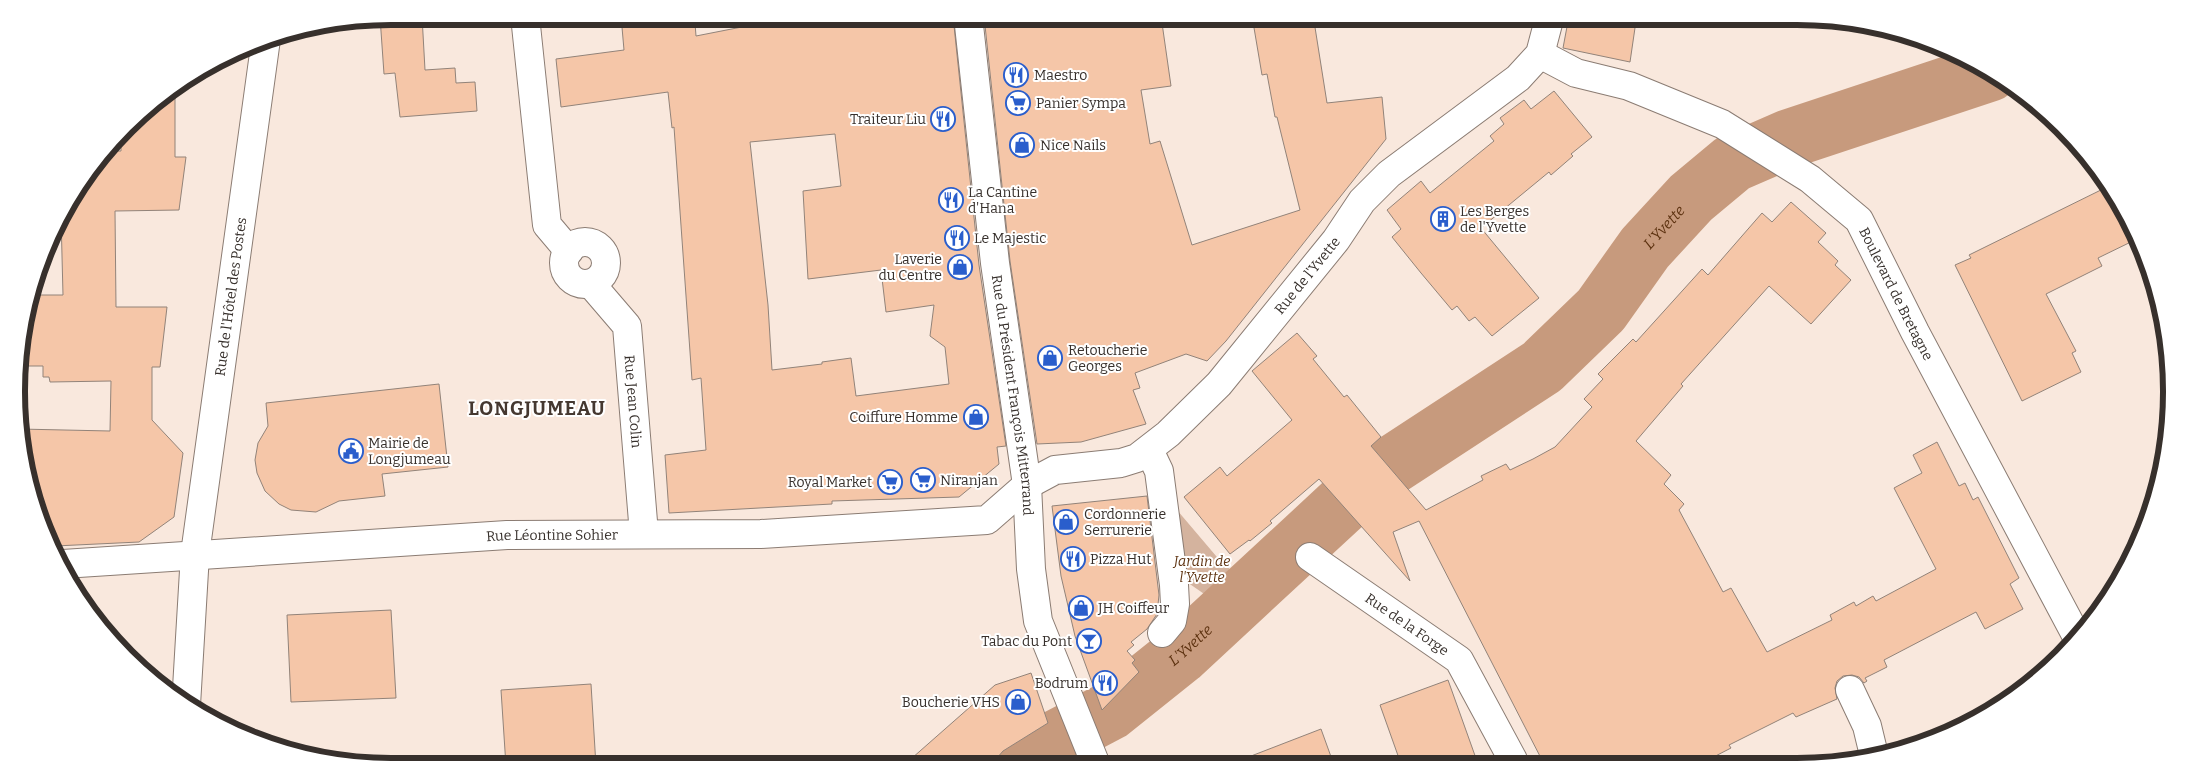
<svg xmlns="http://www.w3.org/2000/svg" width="2188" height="783" font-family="Bitter,serif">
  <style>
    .green { fill: #d4b39e }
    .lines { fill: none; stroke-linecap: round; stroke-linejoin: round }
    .river { stroke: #c79a7d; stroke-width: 59 }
    .building { fill: #f5c6a8; stroke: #928379; fill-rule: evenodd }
    .minor-casing { stroke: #8b7c73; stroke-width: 30 }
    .major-casing { stroke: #8b7c73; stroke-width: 30 }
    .minor { stroke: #fff; stroke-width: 28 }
    .major { stroke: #fff; stroke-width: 28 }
    .labels { text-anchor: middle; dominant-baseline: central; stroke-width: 4; stroke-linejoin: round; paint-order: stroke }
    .poi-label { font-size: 14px; fill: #37302c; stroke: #fff; text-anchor: start }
    .street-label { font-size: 14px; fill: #37302c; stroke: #fff }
    .park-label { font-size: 14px; font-style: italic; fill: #5f3412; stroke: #fff }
    .water-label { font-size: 15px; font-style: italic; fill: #5c310f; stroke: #fff }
    .district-label { font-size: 19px; font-weight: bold; letter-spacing: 1px; fill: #453830; stroke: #fff }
    .rim { fill: none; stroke: #37302c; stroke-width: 6 }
  </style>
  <rect width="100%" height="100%" fill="#f9e8dd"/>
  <path class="green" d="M1177,510L1222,563L1234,572L1210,598L1184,580Z"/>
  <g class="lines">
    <g class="river">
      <path id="s1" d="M1389,467L1542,367L1601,310L1645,248L1691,198L1733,163L1788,139L1990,72"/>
      <path id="s2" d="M1024,765L1051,742L1110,711L1180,655L1342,505"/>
    </g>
  </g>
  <g class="building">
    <path d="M422,16L425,70L455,68L456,83L475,82L477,111L400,117L395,73L384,74L380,17Z"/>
    <path d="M621,16H687L688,24L695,23L696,36L757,24V16H953L979,265L1006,446L997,447L999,464L959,497L832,501V504L669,513L665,455L706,450L701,378L692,380L674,127L672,128L668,92L561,107L556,59L624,50ZM835,134L841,186L803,191L808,279L881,270L886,312L934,305L930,336L945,347L949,384L856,396L851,358L822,362V364L772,370L768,305L750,142Z"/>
    <path d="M984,16H1161L1171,86L1141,90L1150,144L1160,141L1192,245L1300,210L1277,117H1275L1267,74L1262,75L1252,16H1283L1284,26L1314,21L1327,103L1382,97L1386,139L1226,341L1207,361L1186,354L1135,373L1140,388L1133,390L1146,424L1081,442L1037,444L1010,261Z"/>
    <path d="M1569,16H1606L1636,21L1630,62L1563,48Z"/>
    <path d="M175,90V157H186L179,210L115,211L116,307H167L160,367H152V420L183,453L174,517L139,542L55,546L29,488L19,429L110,431L111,381L50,382L49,377H43V366H19V343L34,295H63L61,216L94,163L105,151H121V134L144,110Z"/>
    <path d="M1554,91L1592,137L1571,154L1573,156L1551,175L1549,172L1481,228L1539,298L1492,336L1475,317L1469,321L1457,306L1452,310L1421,273L1392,237L1401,229L1387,210L1421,181L1430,193L1494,141L1490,136L1504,124L1500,118L1524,100L1531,109Z"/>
    <path d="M2109,186L2121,204L2137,239L2098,258L2102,266L2046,294L2076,351L2072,353L2081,372L2022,401L1955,265L1971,258L1969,255Z"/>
    <path d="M1791,202L1826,233L1818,242L1838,261L1835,265L1851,280L1811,324L1769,286L1681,384L1683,386L1636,441L1671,475L1664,484L1684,504L1679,510L1723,592L1731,588L1767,652L1832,620L1830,615L1854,602L1856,606L1873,596L1876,601L1936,569L1894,488L1922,473L1913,455L1937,442L1959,486L1965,483L1973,500L1978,497L2019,578L2010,584L2023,609L1985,629L1976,612L1884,660L1887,667L1865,678L1867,681L1864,683L1859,677L1852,675L1843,676L1837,681L1835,688L1837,699L1796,717L1793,713L1729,745L1731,748L1700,764H1544L1419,521L1393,532L1410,581L1319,479L1270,521L1272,523L1250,541L1249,540L1230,554L1184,497L1220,467L1227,476L1292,420L1252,371L1297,333L1317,356L1313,359L1344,397L1347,395L1381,437L1371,446L1426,510L1483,480L1481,476L1506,464L1510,470L1533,459L1555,447L1592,407L1584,399L1603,379L1598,374L1633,339L1636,342L1702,269L1708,275L1762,213L1772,222Z"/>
    <path d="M439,384L448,467L382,474L385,496L339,501L316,512L291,510L279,504L265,491L257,473L255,460L258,443L268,426L266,403Z"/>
    <path d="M1147,496L1159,595L1157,614L1147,629L1131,642L1134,645L1127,651L1135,660L1132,663L1139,672L1102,710L1075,636L1061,576L1052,506Z"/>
    <path d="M391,610L396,698L291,702L287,615Z"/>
    <path d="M1031,673L1048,723L1003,751L991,765L903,766L995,685Z"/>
    <path d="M1448,680L1478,764H1401L1380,705Z"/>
    <path d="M591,684L596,766H506L501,690Z"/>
    <path d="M1321,729L1334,765H1233V763Z"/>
  </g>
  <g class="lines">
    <defs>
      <g id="minor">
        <path d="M525,16L547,225L569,251"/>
        <path id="s3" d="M1540,54L1576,73L1629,86L1722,124L1810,179L1859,220L1915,332L2076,635"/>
        <circle cx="585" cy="263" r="21"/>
        <path id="s4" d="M591,284L627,326L644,534"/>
        <path d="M1149,450L1159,471L1174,585L1175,604L1172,621L1162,633"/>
        <path id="s5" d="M1310,557L1459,660L1513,760"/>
        <path id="s6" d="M63,564L507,535L761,534L987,520L1027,485L1055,470L1121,463L1137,458L1168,434L1219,384L1336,240L1362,201L1389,174L1518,78L1540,54L1550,16"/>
        <path d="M1850,690L1867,726L1874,755"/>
        <path id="s7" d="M186,705L195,554L266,39"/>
      </g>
      <g id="major">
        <path id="s8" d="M968,16L995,263L1027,485L1031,569L1038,621L1096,765"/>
      </g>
    </defs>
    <use href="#minor" class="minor-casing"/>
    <use href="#major" class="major-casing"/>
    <use href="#minor" class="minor"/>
    <use href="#major" class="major"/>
  </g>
  <defs>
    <symbol id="restaurant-ring" viewBox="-11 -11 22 22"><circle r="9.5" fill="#fff" stroke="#2a5ecc" stroke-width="1.5"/><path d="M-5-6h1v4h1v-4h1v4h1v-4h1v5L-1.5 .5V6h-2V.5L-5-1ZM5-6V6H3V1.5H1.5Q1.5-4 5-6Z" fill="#2a5ecc"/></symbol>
    <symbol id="supermarket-ring" viewBox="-11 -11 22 22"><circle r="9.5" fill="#fff" stroke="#2a5ecc" stroke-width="1.5"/><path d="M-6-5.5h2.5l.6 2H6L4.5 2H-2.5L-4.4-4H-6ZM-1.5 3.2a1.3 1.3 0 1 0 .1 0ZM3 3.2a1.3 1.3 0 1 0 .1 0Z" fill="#2a5ecc"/></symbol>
    <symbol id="shop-ring" viewBox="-11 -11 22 22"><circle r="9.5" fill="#fff" stroke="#2a5ecc" stroke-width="1.5"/><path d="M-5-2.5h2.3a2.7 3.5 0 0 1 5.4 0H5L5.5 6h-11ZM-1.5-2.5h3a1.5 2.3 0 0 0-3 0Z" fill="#2a5ecc"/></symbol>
    <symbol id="building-ring" viewBox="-11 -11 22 22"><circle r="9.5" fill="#fff" stroke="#2a5ecc" stroke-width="1.5"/><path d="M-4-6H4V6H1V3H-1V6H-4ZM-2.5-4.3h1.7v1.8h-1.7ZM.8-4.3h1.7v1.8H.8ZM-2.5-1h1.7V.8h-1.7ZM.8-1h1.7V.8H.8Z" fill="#2a5ecc"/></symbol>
    <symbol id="civic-ring" viewBox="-11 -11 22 22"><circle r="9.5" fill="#fff" stroke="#2a5ecc" stroke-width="1.5"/><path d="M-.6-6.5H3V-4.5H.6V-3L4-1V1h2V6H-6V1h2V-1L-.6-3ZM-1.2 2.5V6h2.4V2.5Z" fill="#2a5ecc"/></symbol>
    <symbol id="bar-ring" viewBox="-11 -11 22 22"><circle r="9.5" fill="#fff" stroke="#2a5ecc" stroke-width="1.5"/><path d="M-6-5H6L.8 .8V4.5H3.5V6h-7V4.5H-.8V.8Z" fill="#2a5ecc"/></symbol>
  </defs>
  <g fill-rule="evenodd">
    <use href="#restaurant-ring" x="1002" y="61" width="28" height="28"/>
    <use href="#supermarket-ring" x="1004" y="89" width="28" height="28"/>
    <use href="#restaurant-ring" x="929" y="105" width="28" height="28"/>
    <use href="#shop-ring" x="1008" y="131" width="28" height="28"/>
    <use href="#restaurant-ring" x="937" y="186" width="28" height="28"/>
    <use href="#building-ring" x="1429" y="205" width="28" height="28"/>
    <use href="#restaurant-ring" x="943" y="224" width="28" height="28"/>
    <use href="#shop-ring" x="946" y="253" width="28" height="28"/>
    <use href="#shop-ring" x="1036" y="344" width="28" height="28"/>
    <use href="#shop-ring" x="962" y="403" width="28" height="28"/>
    <use href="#civic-ring" x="337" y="437" width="28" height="28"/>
    <use href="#supermarket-ring" x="909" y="466" width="28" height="28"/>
    <use href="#supermarket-ring" x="876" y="468" width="28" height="28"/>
    <use href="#shop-ring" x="1052" y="508" width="28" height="28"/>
    <use href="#restaurant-ring" x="1059" y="545" width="28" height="28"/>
    <use href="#shop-ring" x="1067" y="594" width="28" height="28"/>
    <use href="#bar-ring" x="1075" y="627" width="28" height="28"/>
    <use href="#restaurant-ring" x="1091" y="669" width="28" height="28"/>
    <use href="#shop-ring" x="1004" y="688" width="28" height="28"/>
  </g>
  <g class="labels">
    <g class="poi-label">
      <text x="1034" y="75">Maestro</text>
      <text x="1036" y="103">Panier Sympa</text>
      <text x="926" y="119" text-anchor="end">Traiteur Liu</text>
      <text x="1040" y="145">Nice Nails</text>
      <text x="968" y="192">La Cantine<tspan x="968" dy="16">d'Hana</tspan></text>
      <text x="1460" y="211">Les Berges<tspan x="1460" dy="16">de l'Yvette</tspan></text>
      <text x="974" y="238">Le Majestic</text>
      <text x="942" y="259" text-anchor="end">Laverie<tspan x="942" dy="16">du Centre</tspan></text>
      <text x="1068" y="350">Retoucherie<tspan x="1068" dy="16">Georges</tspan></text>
      <text x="958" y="417" text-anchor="end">Coiffure Homme</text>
      <text x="368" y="443">Mairie de<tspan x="368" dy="16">Longjumeau</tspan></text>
      <text x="940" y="480">Niranjan</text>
      <text x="872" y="482" text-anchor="end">Royal Market</text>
      <text x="1084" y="514">Cordonnerie<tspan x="1084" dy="16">Serrurerie</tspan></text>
      <text x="1090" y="559">Pizza Hut</text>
      <text x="1098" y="608">JH Coiffeur</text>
      <text x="1072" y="641" text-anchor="end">Tabac du Pont</text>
      <text x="1088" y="683" text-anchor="end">Bodrum</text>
      <text x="1000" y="702" text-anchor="end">Boucherie VHS</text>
    </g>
    <g class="street-label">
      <text stroke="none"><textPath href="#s6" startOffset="1344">Rue de l'Yvette</textPath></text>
      <text stroke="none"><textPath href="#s3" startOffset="446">Boulevard de Bretagne</textPath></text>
      <text stroke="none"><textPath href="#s7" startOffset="411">Rue de l'Hôtel des Postes</textPath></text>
      <text stroke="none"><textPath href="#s8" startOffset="382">Rue du Président François Mitterrand</textPath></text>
      <text stroke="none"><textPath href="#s4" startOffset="131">Rue Jean Colin</textPath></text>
      <text stroke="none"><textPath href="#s6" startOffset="490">Rue Léontine Sohier</textPath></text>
      <text stroke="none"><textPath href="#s5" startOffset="118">Rue de la Forge</textPath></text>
    </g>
    <g class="park-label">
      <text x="1202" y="561">Jardin de<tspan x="1202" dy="16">l'Yvette</tspan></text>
    </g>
    <g class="water-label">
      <text stroke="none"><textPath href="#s1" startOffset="369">L'Yvette</textPath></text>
      <text stroke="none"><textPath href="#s2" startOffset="206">L'Yvette</textPath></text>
    </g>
    <g class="district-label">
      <text x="537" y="408">LONGJUMEAU</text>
    </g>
  </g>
  <path d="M0 0H2188V783H0ZM391 25H1797A366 366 0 0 1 2163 391V392A366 366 0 0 1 1797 758H391A366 366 0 0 1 25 392V391A366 366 0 0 1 391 25Z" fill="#fff" fill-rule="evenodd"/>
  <path class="rim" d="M391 25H1797A366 366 0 0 1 2163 391V392A366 366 0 0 1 1797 758H391A366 366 0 0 1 25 392V391A366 366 0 0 1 391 25Z"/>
</svg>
